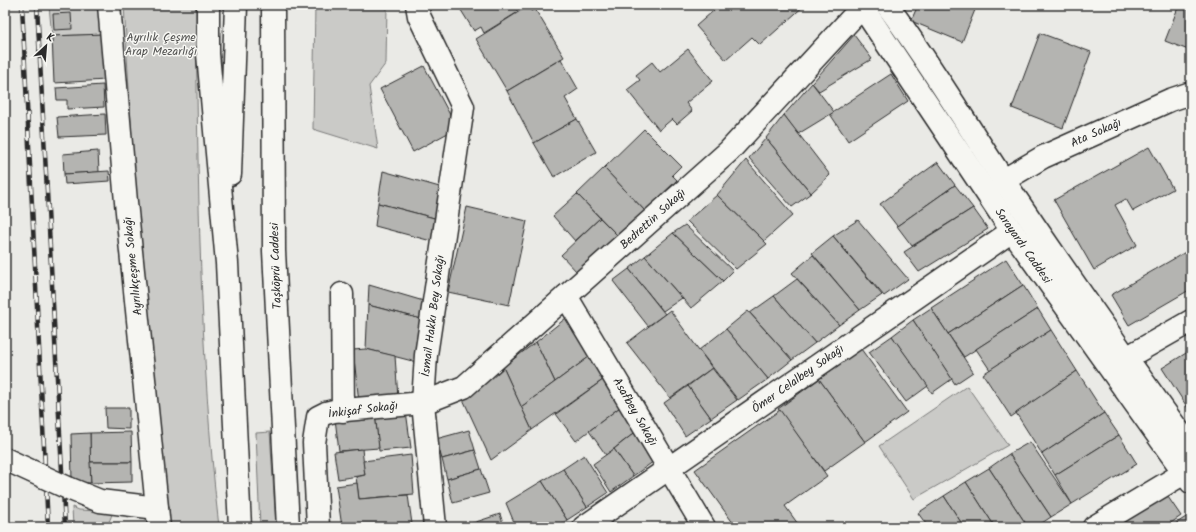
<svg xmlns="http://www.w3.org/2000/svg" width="1196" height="532" font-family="Kalam,sans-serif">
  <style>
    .green { fill: #cacac7; stroke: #7a7a79 }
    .building { fill: #b4b4b1; stroke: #2b2b2b }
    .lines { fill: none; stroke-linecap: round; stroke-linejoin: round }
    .minor-casing { stroke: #2b2b2b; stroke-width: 25 }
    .major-casing { stroke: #2b2b2b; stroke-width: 25 }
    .minor { stroke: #f6f6f2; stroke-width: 22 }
    .major { stroke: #f6f6f2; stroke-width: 22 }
    .rail-casing { stroke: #2b2b2b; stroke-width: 4.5 }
    .rail { stroke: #f6f6f2; stroke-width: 3; stroke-dasharray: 9; stroke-linecap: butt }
    .minor-bridge-casing { stroke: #2b2b2b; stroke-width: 25; stroke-linecap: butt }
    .minor-bridge { stroke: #f6f6f2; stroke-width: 22 }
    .labels { text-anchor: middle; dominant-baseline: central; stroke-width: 3; stroke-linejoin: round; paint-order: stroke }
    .park-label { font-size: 12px; fill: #535352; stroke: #f6f6f2 }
    .street-label { font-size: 12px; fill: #2b2b2b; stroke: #f6f6f2 }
  </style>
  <rect width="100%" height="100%" fill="#eaeae6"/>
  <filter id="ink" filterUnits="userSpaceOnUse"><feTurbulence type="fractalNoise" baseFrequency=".025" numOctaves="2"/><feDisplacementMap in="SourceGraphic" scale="8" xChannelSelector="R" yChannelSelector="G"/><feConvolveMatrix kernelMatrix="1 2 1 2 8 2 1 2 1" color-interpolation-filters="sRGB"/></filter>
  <g filter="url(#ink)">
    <g class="green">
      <path d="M101,5L104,34L52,36L49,6Z"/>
      <path d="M124,5H196C198,179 199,354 219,527H165L142,305Z"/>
      <path d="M315,5H387L386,63L369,86L378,149L313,129Z"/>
      <path d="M967,386L1008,445L914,499L879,446Z"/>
      <path d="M270,432L276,527H260L256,433Z"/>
      <path d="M72,507L79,510L113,512L107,527H73Z"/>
    </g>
    <g class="building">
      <path d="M49,5H101L49,6Z"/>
      <path d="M463,5H515L514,6L518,12L484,33L481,27L474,31L459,7Z"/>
      <path d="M720,5H805L760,45L752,37L726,60L696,26Z"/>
      <path d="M918,5H977L962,42L911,21Z"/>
      <path d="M1179,5H1191V51L1165,41Z"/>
      <path d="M528,6L531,11L535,9L564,57L507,91L476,39Z"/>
      <path d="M71,13L72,29L54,30L53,14Z"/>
      <path d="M1040,33L1091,52L1063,128L1012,108Z"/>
      <path d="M104,34L106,80L54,83L52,36Z"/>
      <path d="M854,35L872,59L819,91L812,83Z"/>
      <path d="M688,49L713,81L686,103L692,111L677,124L672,119L659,130L627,90L640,80L636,75L652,62L660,72Z"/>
      <path d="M561,59L578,89L565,98L577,119L534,143L507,91Z"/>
      <path d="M424,66L457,128L413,152L380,89Z"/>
      <path d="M891,74L908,101L848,141L830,114Z"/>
      <path d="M812,83L834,112L798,134L784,115Z"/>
      <path d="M103,85L104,107L67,109V100H57L56,88Z"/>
      <path d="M105,114L106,135L59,137L57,117Z"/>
      <path d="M784,115L830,175L811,193L766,138Z"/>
      <path d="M577,119L596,152L554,177L534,143Z"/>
      <path d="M644,129L681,166L672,175L677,180L645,211L604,168Z"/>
      <path d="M766,138L811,193L792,207L749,158Z"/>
      <path d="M1149,147L1173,189L1133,211L1126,199L1115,205L1137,245L1094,270L1054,200Z"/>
      <path d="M98,151L99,172L64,174L63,154Z"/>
      <path d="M746,160L793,215L764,241L717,195Z"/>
      <path d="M938,162L955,185L897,226L880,204Z"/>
      <path d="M604,168L645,211L618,236L577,194Z"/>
      <path d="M109,171L110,181L65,184L64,174Z"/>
      <path d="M383,171L443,188L438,219L378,203Z"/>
      <path d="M955,185L973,208L912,246L897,226Z"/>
      <path d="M577,194L600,218L575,241L553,216Z"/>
      <path d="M717,195L767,244L736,269L687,221Z"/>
      <path d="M378,203L438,219L435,242L375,226Z"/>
      <path d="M467,207L527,221L509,305L448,292Z"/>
      <path d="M973,208L988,229L919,272L904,252Z"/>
      <path d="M600,218L618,236L578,273L561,255Z"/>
      <path d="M858,220L908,279L884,296L833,236Z"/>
      <path d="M685,225L733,271L723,281L673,233Z"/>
      <path d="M673,233L723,281L691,308L645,256Z"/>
      <path d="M833,236L882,295L860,310L812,253Z"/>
      <path d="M1189,250L1191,254V289L1129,325L1111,295Z"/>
      <path d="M813,255L860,310L839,325L792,273Z"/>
      <path d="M645,256L682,298L663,311L629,269Z"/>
      <path d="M1006,259L1023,285L948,334L931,308Z"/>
      <path d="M629,269L665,314L648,326L613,281Z"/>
      <path d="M797,279L839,325L815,343L774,296Z"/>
      <path d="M369,285L427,302L425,320L368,305Z"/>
      <path d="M1023,285L1038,309L964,357L948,334Z"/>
      <path d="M774,296L815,343L792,360L750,313Z"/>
      <path d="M368,305L425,320L420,363L366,349Z"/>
      <path d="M931,308L973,372L955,384L913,320Z"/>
      <path d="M1038,309L1051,330L990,370L976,349Z"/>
      <path d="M670,310L712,368L670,398L627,343Z"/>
      <path d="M748,311L792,360L768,379L726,329Z"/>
      <path d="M571,314L593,354L555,382L536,342Z"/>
      <path d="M913,320L952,379L932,393L892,336Z"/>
      <path d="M726,329L768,379L738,400L699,350Z"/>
      <path d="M1051,330L1077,371L1011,417L983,374Z"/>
      <path d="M892,336L928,386L906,402L869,352Z"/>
      <path d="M536,342L555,382L521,407L503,367Z"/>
      <path d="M366,349L395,356L398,398L359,402L353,350Z"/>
      <path d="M861,349L907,412L865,442L819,379Z"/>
      <path d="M1191,350V413L1162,368Z"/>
      <path d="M593,354L607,377L532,430L521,407Z"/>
      <path d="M503,367L532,430L491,460L462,397Z"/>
      <path d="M712,368L737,400L711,418L688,386Z"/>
      <path d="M1077,371L1104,413L1042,454L1016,413Z"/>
      <path d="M607,377L624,404L576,441L556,414Z"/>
      <path d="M819,379L865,442L824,471L778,409Z"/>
      <path d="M688,386L711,418L685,436L664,403Z"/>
      <path d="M624,404L638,430L606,455L589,431Z"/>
      <path d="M105,408H129V429L106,428Z"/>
      <path d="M780,410L827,476L785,506L798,524L794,527H736L695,470Z"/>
      <path d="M406,411L411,448L379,451L375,414Z"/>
      <path d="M1104,413L1119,435L1055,475L1042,454Z"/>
      <path d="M375,414L379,448L339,451L335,419Z"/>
      <path d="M469,430L475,450L442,459L436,439Z"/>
      <path d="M638,430L657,459L633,476L614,449Z"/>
      <path d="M131,432L132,462H90V433Z"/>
      <path d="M90,433L91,483L72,482L71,434Z"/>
      <path d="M1119,435L1137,464L1072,504L1055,475Z"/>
      <path d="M1030,442L1072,504L1051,517L1009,454Z"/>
      <path d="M362,449L365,475L338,479L334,452Z"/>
      <path d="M614,449L633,476L611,492L593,464Z"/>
      <path d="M475,450L481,469L447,479L442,459Z"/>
      <path d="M1009,454L1051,517L1036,527H1028L989,468Z"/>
      <path d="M411,455L414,494L359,499L356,477L365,475L363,461Z"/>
      <path d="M584,455L608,493L587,507L563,469Z"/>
      <path d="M90,462H132V482L91,483Z"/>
      <path d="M989,468L1028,527H995L966,482Z"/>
      <path d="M481,469L489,493L453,503L447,479Z"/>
      <path d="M563,469L587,507L567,520L542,481Z"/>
      <path d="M542,481L567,520L557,527H516L506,503Z"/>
      <path d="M966,482L995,527H964L944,496Z"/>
      <path d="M357,483L359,499L408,495L412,524L389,527H342L336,486Z"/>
      <path d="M1166,494L1181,516L1165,527H1116Z"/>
      <path d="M944,496L964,527H928L918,513Z"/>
      <path d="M500,514L504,527H461Z"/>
      <path d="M1191,514V527H1170Z"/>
      <path d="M412,524V527H389Z"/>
    </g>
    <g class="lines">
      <defs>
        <g id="minor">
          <path d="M109,5L126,202L159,527"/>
          <path d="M417,5L419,16L463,107L426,355L423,403L435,527"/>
          <path d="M1004,180L1043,157L1170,100L1191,93"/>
          <path d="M342,294L343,411"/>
          <path d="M566,296L704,527"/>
          <path d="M1126,358L1191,321"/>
          <path d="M68,488L100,501L157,508"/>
          <path d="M318,527L314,443L318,417L326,413L334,411L423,403L464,387L729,151L862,7"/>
          <path d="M584,527L1012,231"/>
          <path d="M1094,527L1184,473"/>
        </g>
        <g id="major">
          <path d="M208,5V54L227,263L240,527"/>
          <path d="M273,5L274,251L288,527"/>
          <path d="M861,5L1012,231L1191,482"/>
          <path d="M887,5C929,62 965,122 1004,181C1065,271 1127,360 1191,448"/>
          <path d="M230,174L236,5"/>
        </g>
      </defs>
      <use href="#minor" class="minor-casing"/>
      <use href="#major" class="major-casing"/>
      <use href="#minor" class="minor"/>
      <use href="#major" class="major"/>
      <defs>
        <g id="rail">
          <path d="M22,5L48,527"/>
          <path d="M37,5L65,527"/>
        </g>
      </defs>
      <use href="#rail" class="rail-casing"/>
      <use href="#rail" class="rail"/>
      <defs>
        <path id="minor-bridge" d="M5,459L68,488"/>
      </defs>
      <use href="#minor-bridge" class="minor-bridge-casing"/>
      <use href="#minor-bridge" class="minor-bridge"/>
    </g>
  </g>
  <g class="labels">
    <g class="park-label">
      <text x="161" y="37">Ayrılık Çeşme<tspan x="161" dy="14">Arap Mezarlığı</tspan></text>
    </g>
    <g class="street-label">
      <text transform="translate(1096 133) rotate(-24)">Ata Sokağı</text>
      <text transform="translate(653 219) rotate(-42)">Bedrettin Sokağı</text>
      <text transform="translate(1023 246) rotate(55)">Sarayardı Caddesi</text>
      <text transform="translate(133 266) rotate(-96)">Ayrılıkçeşme Sokağı</text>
      <text transform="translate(276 266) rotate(-92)">Taşköprü Caddesi</text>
      <text transform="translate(433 316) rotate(-83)">İsmail Hakkı Bey Sokağı</text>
      <text transform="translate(798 379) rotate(-35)">Ömer Celalbey Sokağı</text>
      <text transform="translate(363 410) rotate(-7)">İnkişaf Sokağı</text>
      <text transform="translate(635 412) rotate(60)">Asafbey Sokağı</text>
    </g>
  </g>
  <rect width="1196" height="532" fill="none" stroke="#f6f6f2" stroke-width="20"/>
  <rect x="10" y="10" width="1176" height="512" fill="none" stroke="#2b2b2b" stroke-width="1.5" filter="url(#ink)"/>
  <g transform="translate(46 46) rotate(26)" stroke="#f6f6f2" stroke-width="3" paint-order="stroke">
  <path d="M0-3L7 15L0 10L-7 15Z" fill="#2b2b2b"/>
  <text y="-6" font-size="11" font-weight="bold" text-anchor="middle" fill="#2b2b2b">K</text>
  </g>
</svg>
